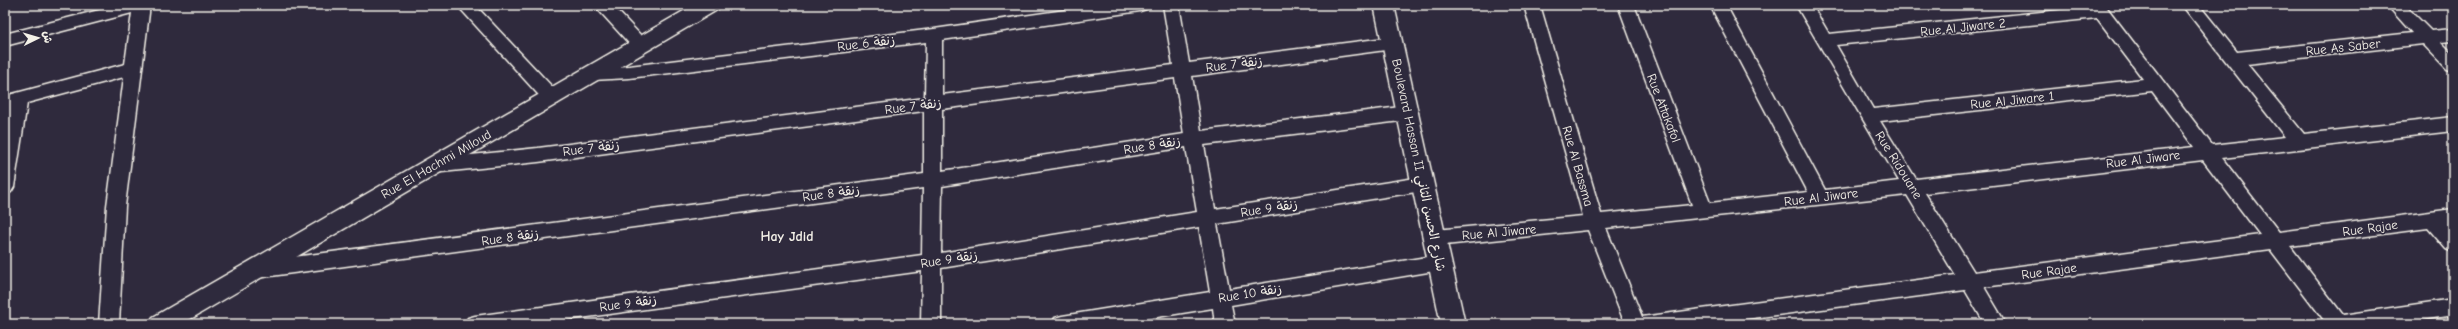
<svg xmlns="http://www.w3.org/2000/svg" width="2458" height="329" font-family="'Comic Neue','Playpen Sans Arabic',sans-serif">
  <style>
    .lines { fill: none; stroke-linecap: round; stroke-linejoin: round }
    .minor-casing { stroke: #f4f1e8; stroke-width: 3 }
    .tertiary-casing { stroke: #f4f1e8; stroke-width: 3 }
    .primary-casing { stroke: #f4f1e8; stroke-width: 3 }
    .minor { fill: #2f2a3d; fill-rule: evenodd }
    .tertiary { fill: #2f2a3d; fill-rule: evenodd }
    .primary { fill: #2f2a3d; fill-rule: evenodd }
    .labels { text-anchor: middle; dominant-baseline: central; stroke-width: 3; stroke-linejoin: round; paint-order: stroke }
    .street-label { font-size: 13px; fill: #f4f1e8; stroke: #2f2a3d }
    .neighbourhood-label { font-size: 14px; font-weight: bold; fill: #f4f1e8; stroke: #2f2a3d }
  </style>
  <rect width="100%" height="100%" fill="#2f2a3d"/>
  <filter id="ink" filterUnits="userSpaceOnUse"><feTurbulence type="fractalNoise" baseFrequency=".025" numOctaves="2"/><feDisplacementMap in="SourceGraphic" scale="8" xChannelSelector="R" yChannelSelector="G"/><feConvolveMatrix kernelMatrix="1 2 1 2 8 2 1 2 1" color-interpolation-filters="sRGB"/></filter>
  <g filter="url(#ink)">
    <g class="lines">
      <defs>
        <g id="minor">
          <path d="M119,5H150L125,206L119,324H99L107,206L124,77L27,103L14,187L11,192L5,194V132L9,109L5,110V96L125,64L132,13L5,46V34Z"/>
          <path d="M457,5H475L558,93L561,98L558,103L552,105L546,103Z"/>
          <path d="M594,5H612L647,42L649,46L647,50L641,52L635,50Z"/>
          <path d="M1100,5H1148L1146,9L1140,11L942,40V95L1173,65L1163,5H1179L1189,63L1393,37L1399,39L1401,43L1399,47L1393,49L1192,76L1201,131L1409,106L1415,108L1418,113L1415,118L1409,120L1204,145L1215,209L1422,177L1428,179L1431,184L1428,189L1422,191L1217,224L1229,289L1439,255L1446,257L1449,263L1446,269L1231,305L1235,324H1215L1213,308L1114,324H1052L1055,318L1062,316L1210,292L1199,227L941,268V324H921L922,271L537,324H465L468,318L475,316L922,255L923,188L256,278L249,276L246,270L249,264L256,262L924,174V111L538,162L432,173L426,171L423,166L426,161L432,159L538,148L925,98L926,42L629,78L592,80L586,79L583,74L586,69L629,66L934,29ZM1175,78L1184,134L942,171V109ZM1186,147L1197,212L941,253L942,186Z"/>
          <path d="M1524,5H1540L1601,214L1692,205L1618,5H1634L1710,203L1808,192L1710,5H1726L1825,190L1899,181L1796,5H1812L1829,34L2089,7L2088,5H2105L2212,145L2285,137L2182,5H2199L2237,52L2412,33L2387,5H2405L2431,31L2453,29V41L2441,42L2453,54V71L2447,69L2423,44L2247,64L2304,134L2453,117V131L2222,158L2279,232L2453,209V225H2448L2453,231V252L2446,249L2428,228L2290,246L2343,315L2453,299V315L2396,324H2327L2270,249L1984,287L2006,324H1985L1965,290L1708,324H1625L1588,230L1435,246L1428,243L1426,238L1428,233L1435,230L1583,216ZM2097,18L2143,79L1873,109L1836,45ZM2152,91L2194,147L1916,179L1880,121ZM2203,160L2260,235L1974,272L1925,193ZM1907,195L1955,275L1642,317L1606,228Z"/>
        </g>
        <path id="tertiary" d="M694,5H720L717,10L182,324H149L153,317Z"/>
        <path id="primary" d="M1374,5H1394L1465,324H1441Z"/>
      </defs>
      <use href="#minor" class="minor-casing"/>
      <use href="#tertiary" class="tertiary-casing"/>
      <use href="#primary" class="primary-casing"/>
      <use href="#minor" class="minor"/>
      <use href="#tertiary" class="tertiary"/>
      <use href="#primary" class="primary"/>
    </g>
  </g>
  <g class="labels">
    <g class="street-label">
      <text transform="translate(1963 27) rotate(-6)">Rue Al Jiware 2</text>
      <text transform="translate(866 43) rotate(-7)">Rue 6 زنقة</text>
      <text transform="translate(2343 47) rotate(-6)">Rue As Saber</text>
      <text transform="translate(1234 64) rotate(-7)">Rue 7 زنقة</text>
      <text transform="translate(2012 100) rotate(-6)">Rue Al Jiware 1</text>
      <text transform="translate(913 106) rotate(-7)">Rue 7 زنقة</text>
      <text transform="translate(1664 108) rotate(69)">Rue Attakafol</text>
      <text transform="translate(1152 145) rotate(-9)">Rue 8 زنقة</text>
      <text transform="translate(591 148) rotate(-7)">Rue 7 زنقة</text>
      <text transform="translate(2143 159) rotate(-7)">Rue Al Jiware</text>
      <text transform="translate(436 164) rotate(-30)">Rue El Hachmi Miloud</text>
      <text transform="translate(1419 165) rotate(78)">Boulevard Hassan II شارع الحسن الثاني</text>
      <text transform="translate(1899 165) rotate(58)">Rue Ridouane</text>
      <text transform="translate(1578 166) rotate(74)">Rue Al Bassma</text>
      <text transform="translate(831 193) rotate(-8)">Rue 8 زنقة</text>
      <text transform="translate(1821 197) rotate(-7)">Rue Al Jiware</text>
      <text transform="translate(1269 208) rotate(-9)">Rue 9 زنقة</text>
      <text transform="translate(2370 228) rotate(-8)">Rue Rajae</text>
      <text transform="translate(1499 232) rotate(-5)">Rue Al Jiware</text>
      <text transform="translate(510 237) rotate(-8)">Rue 8 زنقة</text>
      <text transform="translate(949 259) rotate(-9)">Rue 9 زنقة</text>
      <text transform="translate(2049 271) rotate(-8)">Rue Rajae</text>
      <text transform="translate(1250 293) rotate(-9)">Rue 10 زنقة</text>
      <text transform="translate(628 303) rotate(-8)">Rue 9 زنقة</text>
    </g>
    <g class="neighbourhood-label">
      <text x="787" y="236">Hay Jdid</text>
    </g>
  </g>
  <rect width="2458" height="329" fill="none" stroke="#2f2a3d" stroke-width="20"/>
  <rect x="10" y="10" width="2438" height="309" fill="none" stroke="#f4f1e8" stroke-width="1.5" filter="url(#ink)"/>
  <g transform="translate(38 38) rotate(85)" stroke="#2f2a3d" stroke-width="3" paint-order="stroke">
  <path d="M0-3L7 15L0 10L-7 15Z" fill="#f4f1e8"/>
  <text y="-6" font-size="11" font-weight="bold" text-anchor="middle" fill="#f4f1e8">ش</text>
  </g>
</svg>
